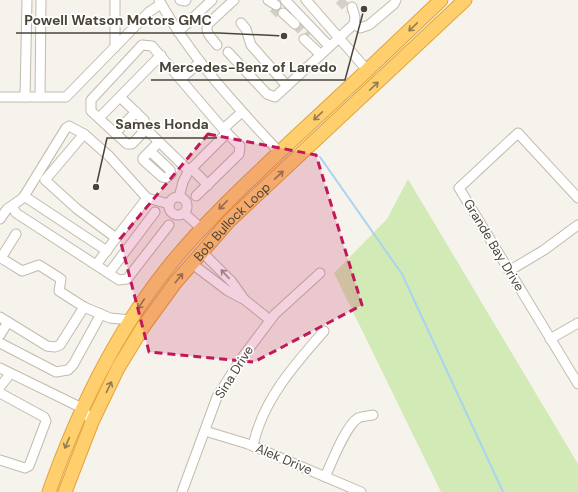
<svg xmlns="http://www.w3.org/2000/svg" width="578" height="492" font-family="'DM Sans',sans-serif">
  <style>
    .green { fill: #d2eab5 }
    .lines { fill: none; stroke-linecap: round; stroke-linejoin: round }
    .stream { stroke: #a9d4f2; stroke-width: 2 }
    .minor-tunnel { stroke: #d4d0c8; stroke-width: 9; stroke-dasharray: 9 4.5; stroke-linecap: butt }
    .minor-casing { stroke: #c2bbae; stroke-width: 11 }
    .highway-casing { stroke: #e0a43c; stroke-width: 15 }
    .minor { stroke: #fff; stroke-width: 9 }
    .highway { stroke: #ffcf6e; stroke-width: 13 }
    .oneway { stroke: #937c4e }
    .oneway2 { stroke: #9c9892 }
    .marked { fill: #c2185b; fill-opacity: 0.2; stroke: #c2185b; stroke-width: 3; stroke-dasharray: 8 5; stroke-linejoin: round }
    .labels { text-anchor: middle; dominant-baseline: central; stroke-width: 3.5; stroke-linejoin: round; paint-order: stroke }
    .street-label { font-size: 13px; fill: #4b4439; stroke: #fff }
    .leader { fill: none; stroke: #4b4439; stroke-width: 1.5 }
    .callout-dot { fill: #4b4439; stroke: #fff; stroke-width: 1.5 }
    .callout-label { font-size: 14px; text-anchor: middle; font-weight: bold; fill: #4b4439; stroke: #fff; stroke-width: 3.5; stroke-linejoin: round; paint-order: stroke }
  </style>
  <rect width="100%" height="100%" fill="#f6f3ec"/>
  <path class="green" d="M408,179L578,464V492H441L334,273L387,219Z"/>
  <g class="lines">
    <path class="stream" d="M320,157L402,274L503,492"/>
    <g class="minor-tunnel">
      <path d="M339,0L349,10"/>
      <path d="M273,8L280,15"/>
      <path d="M295,24L307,37"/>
    </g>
    <defs>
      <g id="minor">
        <path d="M159,0C191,58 235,104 280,153"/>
        <path d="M180,0L185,1L186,0"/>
        <path d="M268,0L276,5"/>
        <path d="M285,0L329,46"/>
        <path d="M306,0L367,70"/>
        <path d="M352,7L355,17L354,24"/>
        <path d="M283,13L295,24"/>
        <path d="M241,23L246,29L251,45L287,86"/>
        <path d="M178,32L212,0"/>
        <path d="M304,39L320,54"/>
        <path d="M217,45C212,38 204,32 208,24L234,0"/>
        <path d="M115,47V0"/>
        <path d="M228,52L267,94L275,97L354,24L360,28L369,25L394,4L396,0"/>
        <path d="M181,79L200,62"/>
        <path d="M0,97H66L149,12L161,4"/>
        <path d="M25,97L27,0"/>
        <path d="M40,97L41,0"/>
        <path d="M120,97L144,120L146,129L189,171"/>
        <path d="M99,118L161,55"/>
        <path d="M146,129L132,144H127L91,111V100L142,45L152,46L223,129L242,112"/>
        <path d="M115,133L136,112"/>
        <path d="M84,134L109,156L147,198"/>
        <path d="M150,151L170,170L171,174L166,178L162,177L143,160V158L159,142"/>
        <path d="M191,168L208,185"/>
        <path d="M24,196L107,251"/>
        <path d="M196,196L239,154L240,146L223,129"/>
        <circle cx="178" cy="206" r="9"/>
        <path d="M179,197L183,182L188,172L227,133"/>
        <path d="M578,198L518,133L459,188L578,384"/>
        <path d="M12,206L16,213L119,280L127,279L169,225"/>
        <path d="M184,213L201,228"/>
        <path d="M0,219L7,209L23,198L66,128L69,126L84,134L45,180L77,209L116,238L147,198L169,204"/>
        <path d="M16,234L1,258L22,271L39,265L61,279L59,291L84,307"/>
        <path d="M201,251L232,282L244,299"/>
        <path d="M191,263L228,291L245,300L270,320"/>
        <path d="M96,265L116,238"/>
        <path d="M509,271L544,250L578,225"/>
        <path d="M109,273L155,212"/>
        <path d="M0,317L47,346L55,347L60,345L84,307L110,318L131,320"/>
        <path d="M0,335L8,322"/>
        <path d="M550,339L578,323"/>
        <path d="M0,343L56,372L68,370L73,365L101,314"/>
        <path d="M0,368L82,408L92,422"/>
        <path d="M0,387L10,374"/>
        <path d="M0,393L44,417L46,421L29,466L25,468L0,460"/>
        <path d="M205,431L248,444L361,492"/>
        <path d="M253,446C262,401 295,364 324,331"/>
        <path d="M325,477C332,462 345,427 358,418C362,416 369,416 373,415"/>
        <path d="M182,492L217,397L241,359L275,314L320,273"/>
      </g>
      <g id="highway">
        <path d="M49,492C79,407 120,323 179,254C212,215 250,180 287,145C339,97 390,49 441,0"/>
        <path id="s1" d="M65,492L92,422L118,368L143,327L175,283L229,221L465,0"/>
      </g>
    </defs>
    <use href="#minor" class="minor-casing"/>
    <use href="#highway" class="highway-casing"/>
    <use href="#minor" class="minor"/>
    <use href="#highway" class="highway"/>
  </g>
  <defs><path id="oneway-shaft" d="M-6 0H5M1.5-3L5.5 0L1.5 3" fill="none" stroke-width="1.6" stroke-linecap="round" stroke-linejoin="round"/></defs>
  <g class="oneway">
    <use href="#oneway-shaft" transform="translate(413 27) rotate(136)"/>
    <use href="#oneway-shaft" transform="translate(374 86) rotate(-43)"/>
    <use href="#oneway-shaft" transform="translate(318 116) rotate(137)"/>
    <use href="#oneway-shaft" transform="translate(279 175) rotate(-43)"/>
    <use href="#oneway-shaft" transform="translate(223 205) rotate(134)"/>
    <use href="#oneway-shaft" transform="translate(179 278) rotate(-51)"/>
    <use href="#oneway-shaft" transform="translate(141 304) rotate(124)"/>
    <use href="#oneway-shaft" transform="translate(109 387) rotate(-64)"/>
    <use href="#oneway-shaft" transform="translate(67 443) rotate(113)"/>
  </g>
  <use class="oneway2" href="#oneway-shaft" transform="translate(225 274) rotate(-133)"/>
  <path class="marked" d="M208,134L316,155L362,305L254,362L149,352L120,239Z"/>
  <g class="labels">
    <g class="street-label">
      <text stroke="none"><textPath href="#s1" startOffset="321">Bob Bullock Loop</textPath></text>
      <text transform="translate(494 245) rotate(59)">Grande Bay Drive</text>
      <text transform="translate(234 372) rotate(-58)">Sina Drive</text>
      <text transform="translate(284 459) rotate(23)">Alek Drive</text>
    </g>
  </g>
  <path class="leader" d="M284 36L219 33H16M364 9L345 80H151M96 187L107 138H217"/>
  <g class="callout-dot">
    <circle cx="284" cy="36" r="4"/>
    <circle cx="364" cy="9" r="4"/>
    <circle cx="96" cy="187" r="4"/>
  </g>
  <g class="callout-label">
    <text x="118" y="25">Powell Watson Motors GMC</text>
    <text x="248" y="72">Mercedes-Benz of Laredo</text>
    <text x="162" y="129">Sames Honda</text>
  </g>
</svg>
